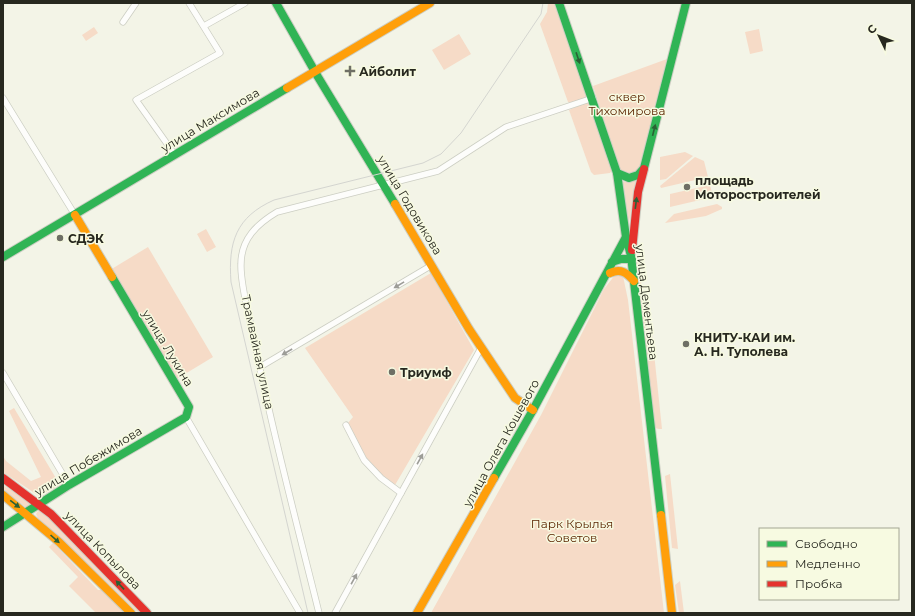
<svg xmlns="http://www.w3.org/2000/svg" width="915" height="616" font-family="Montserrat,sans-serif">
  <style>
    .green { fill: #f6dbc7 }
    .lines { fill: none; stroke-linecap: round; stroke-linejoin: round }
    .street-casing { stroke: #cccec3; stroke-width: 7 }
    .fast-casing { stroke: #cccec3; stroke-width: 10 }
    .slow-casing { stroke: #cccec3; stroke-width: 10 }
    .jam-casing { stroke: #cccec3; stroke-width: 10 }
    .street { stroke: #fdfdfb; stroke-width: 5.5 }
    .fast { stroke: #30b455; stroke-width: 8 }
    .slow { stroke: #ff9f0a; stroke-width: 8 }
    .jam { stroke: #e5322d; stroke-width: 8 }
    .tram { stroke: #d4d5d0; stroke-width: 1 }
    .oneway { fill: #2b6035 }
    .oneway2 { fill: #9d9d98 }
    .poi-dot { fill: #6e6f65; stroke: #f7fae1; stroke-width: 1.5 }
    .labels { text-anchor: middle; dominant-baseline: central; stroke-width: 3; stroke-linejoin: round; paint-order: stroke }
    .poi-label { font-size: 12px; font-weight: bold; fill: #27281f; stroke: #f7fae1; text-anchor: start }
    .park-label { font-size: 12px; fill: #5b2400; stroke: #f7fae1 }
    .street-label { font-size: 12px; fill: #27281f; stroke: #f7fae1 }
  </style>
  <rect width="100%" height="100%" fill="#f3f4e7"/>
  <g class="green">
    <path d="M548,3H554L587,98L570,103L568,102L540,24L547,12Z"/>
    <path d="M94,27L98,33L86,41L82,35Z"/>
    <path d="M759,29L763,51L750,54L745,32Z"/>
    <path d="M459,34L471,54L444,70L432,50Z"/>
    <path d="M667,59L640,165L637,171L628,174L620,170L593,86Z"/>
    <path d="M587,102L590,104L612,170L610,173L594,175L591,172L569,110Z"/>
    <path d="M685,152L693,156L666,179L660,180V157Z"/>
    <path d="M695,157L704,161L708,177L661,188L660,186Z"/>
    <path d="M636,179L629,223L621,181L626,182Z"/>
    <path d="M710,185L713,197L670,207V194Z"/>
    <path d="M717,204L722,207V209L706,216L665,223L674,214Z"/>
    <path d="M206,229L216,247L207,252L197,234Z"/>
    <path d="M148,247L213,357L175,380L110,270Z"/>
    <path d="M637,262H639L646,329L644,328Z"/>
    <path d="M431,273L474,350L395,485L373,468L359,447L348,423L353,417L305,348Z"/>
    <path d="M615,275L623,276L628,300L664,613H431L541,415L604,289Z"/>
    <path d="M652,334L662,429H659L655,428L645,336Z"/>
    <path d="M14,408L60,485L39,496L3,472V456L6,461L31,481L41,477L9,411Z"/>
    <path d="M670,474L678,549L672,548L665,476Z"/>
    <path d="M3,485L29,502L30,505L27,508L3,491Z"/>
    <path d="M38,511L44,513L143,613H138L38,518L36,514Z"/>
    <path d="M53,543L98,590H103L124,613H96L69,586L78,577L49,547Z"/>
    <path d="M680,581L684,613H679L675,585Z"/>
  </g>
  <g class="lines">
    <defs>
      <g id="street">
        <path d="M123,22L136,3"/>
        <path d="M204,26L245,3"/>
        <path d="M3,98L75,215"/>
        <path d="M175,155L136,100L220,53L189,3"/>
        <path d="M260,367L432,265"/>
        <path d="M3,373L69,485"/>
        <path d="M186,417L300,613"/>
        <path d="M346,425L364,460L381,478L401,493"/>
        <path d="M319,613C297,524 273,435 255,345C251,322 240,286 241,264C241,239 257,224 277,212L438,171L506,127L593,98"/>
        <path d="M335,613L481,348"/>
      </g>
      <g id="fast">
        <path d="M276,3L318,77L395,204"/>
        <path d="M559,3L617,173L629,178L638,175L644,168L686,3"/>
        <path d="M617,173L626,237L631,256L661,515"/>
        <path d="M3,257L287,88"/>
        <path d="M612,262L621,259H632"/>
        <path d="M494,478L533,410L626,237"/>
        <path d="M3,527L69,485L186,417L189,407L112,277"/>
      </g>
      <g id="slow">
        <path d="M287,88L430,3"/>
        <path d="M395,204L469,329L515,398L533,410"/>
        <path d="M75,215L112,277"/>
        <path d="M610,273C621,268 627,273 634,281"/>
        <path d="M3,495L59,542L131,613"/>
        <path d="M661,515L672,613"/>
        <path d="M417,613L494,478"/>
      </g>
      <g id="jam">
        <path d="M632,250L638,192L644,169"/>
        <path d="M3,478L51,514L147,613"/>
      </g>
    </defs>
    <use href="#street" class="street-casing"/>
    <use href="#fast" class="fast-casing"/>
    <use href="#slow" class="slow-casing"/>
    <use href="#jam" class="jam-casing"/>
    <use href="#street" class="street"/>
    <use href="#fast" class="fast"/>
    <use href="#slow" class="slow"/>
    <use href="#jam" class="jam"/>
    <path class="tram" d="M308,613L231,282C228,242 236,217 274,200L423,163L441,154L461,133L541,14L543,3"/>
  </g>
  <defs><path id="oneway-solid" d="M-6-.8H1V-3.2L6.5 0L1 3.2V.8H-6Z"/></defs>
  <g class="oneway">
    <use href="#oneway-solid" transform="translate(578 58) rotate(71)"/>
    <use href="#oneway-solid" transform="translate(654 130) rotate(-76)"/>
    <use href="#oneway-solid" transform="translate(636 203) rotate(-83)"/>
    <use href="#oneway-solid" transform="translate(15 504) rotate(37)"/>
    <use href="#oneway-solid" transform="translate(55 539) rotate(42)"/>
    <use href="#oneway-solid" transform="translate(120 585) rotate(-133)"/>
  </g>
  <g class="oneway2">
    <use href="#oneway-solid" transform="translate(399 285) rotate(149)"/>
    <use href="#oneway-solid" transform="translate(287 352) rotate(150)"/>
    <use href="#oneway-solid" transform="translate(420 459) rotate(-61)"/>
    <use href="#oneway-solid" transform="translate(354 579) rotate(-61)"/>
  </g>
  <g class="poi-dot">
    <path d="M348 65h4v4h4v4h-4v4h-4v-4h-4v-4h4z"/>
    <circle cx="687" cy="187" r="4"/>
    <circle cx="60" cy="238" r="4"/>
    <circle cx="686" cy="344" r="4"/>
    <circle cx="392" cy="372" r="4"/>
  </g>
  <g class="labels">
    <g class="poi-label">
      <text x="359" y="71">Айболит</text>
      <text x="695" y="180">площадь<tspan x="695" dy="14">Моторостроителей</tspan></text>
      <text x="68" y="238">СДЭК</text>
      <text x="694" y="337">КНИТУ-КАИ им.<tspan x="694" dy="14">А. Н. Туполева</tspan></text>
      <text x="400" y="372">Триумф</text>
    </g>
    <g class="park-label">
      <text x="627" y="96">сквер<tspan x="627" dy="14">Тихомирова</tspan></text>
      <text x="572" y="523">Парк Крылья<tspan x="572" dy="14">Советов</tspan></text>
    </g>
    <g class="street-label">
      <text transform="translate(210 120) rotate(-31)">улица Максимова</text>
      <text transform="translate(410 205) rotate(59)">улица Годовикова</text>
      <text transform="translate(647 302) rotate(83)">улица Дементьева</text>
      <text transform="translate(168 348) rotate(59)">улица Лукина</text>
      <text transform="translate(258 352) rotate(78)">Трамвайная улица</text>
      <text transform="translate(501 443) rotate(-61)">улица Олега Кошевого</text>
      <text transform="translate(88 461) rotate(-31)">улица Побежимова</text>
      <text transform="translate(103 550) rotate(46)">улица Копылова</text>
    </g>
  </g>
  <rect width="915" height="616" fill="none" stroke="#27281f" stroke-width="8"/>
  <rect x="759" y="528" width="140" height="72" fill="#f7fae1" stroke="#a4a693"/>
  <rect x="767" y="541" width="20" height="6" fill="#30b455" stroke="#a4a693"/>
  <text x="795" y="548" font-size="12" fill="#27281f">Свободно</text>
  <rect x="767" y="561" width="20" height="6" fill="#ff9f0a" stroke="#a4a693"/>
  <text x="795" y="568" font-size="12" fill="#27281f">Медленно</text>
  <rect x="767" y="581" width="20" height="6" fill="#e5322d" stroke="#a4a693"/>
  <text x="795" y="588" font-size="12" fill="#27281f">Пробка</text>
  <g transform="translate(879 36) rotate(313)" stroke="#f7fae1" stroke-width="3" paint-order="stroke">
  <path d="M0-3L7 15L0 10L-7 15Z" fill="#27281f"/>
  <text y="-6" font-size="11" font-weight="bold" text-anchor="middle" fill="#27281f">С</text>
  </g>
</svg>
